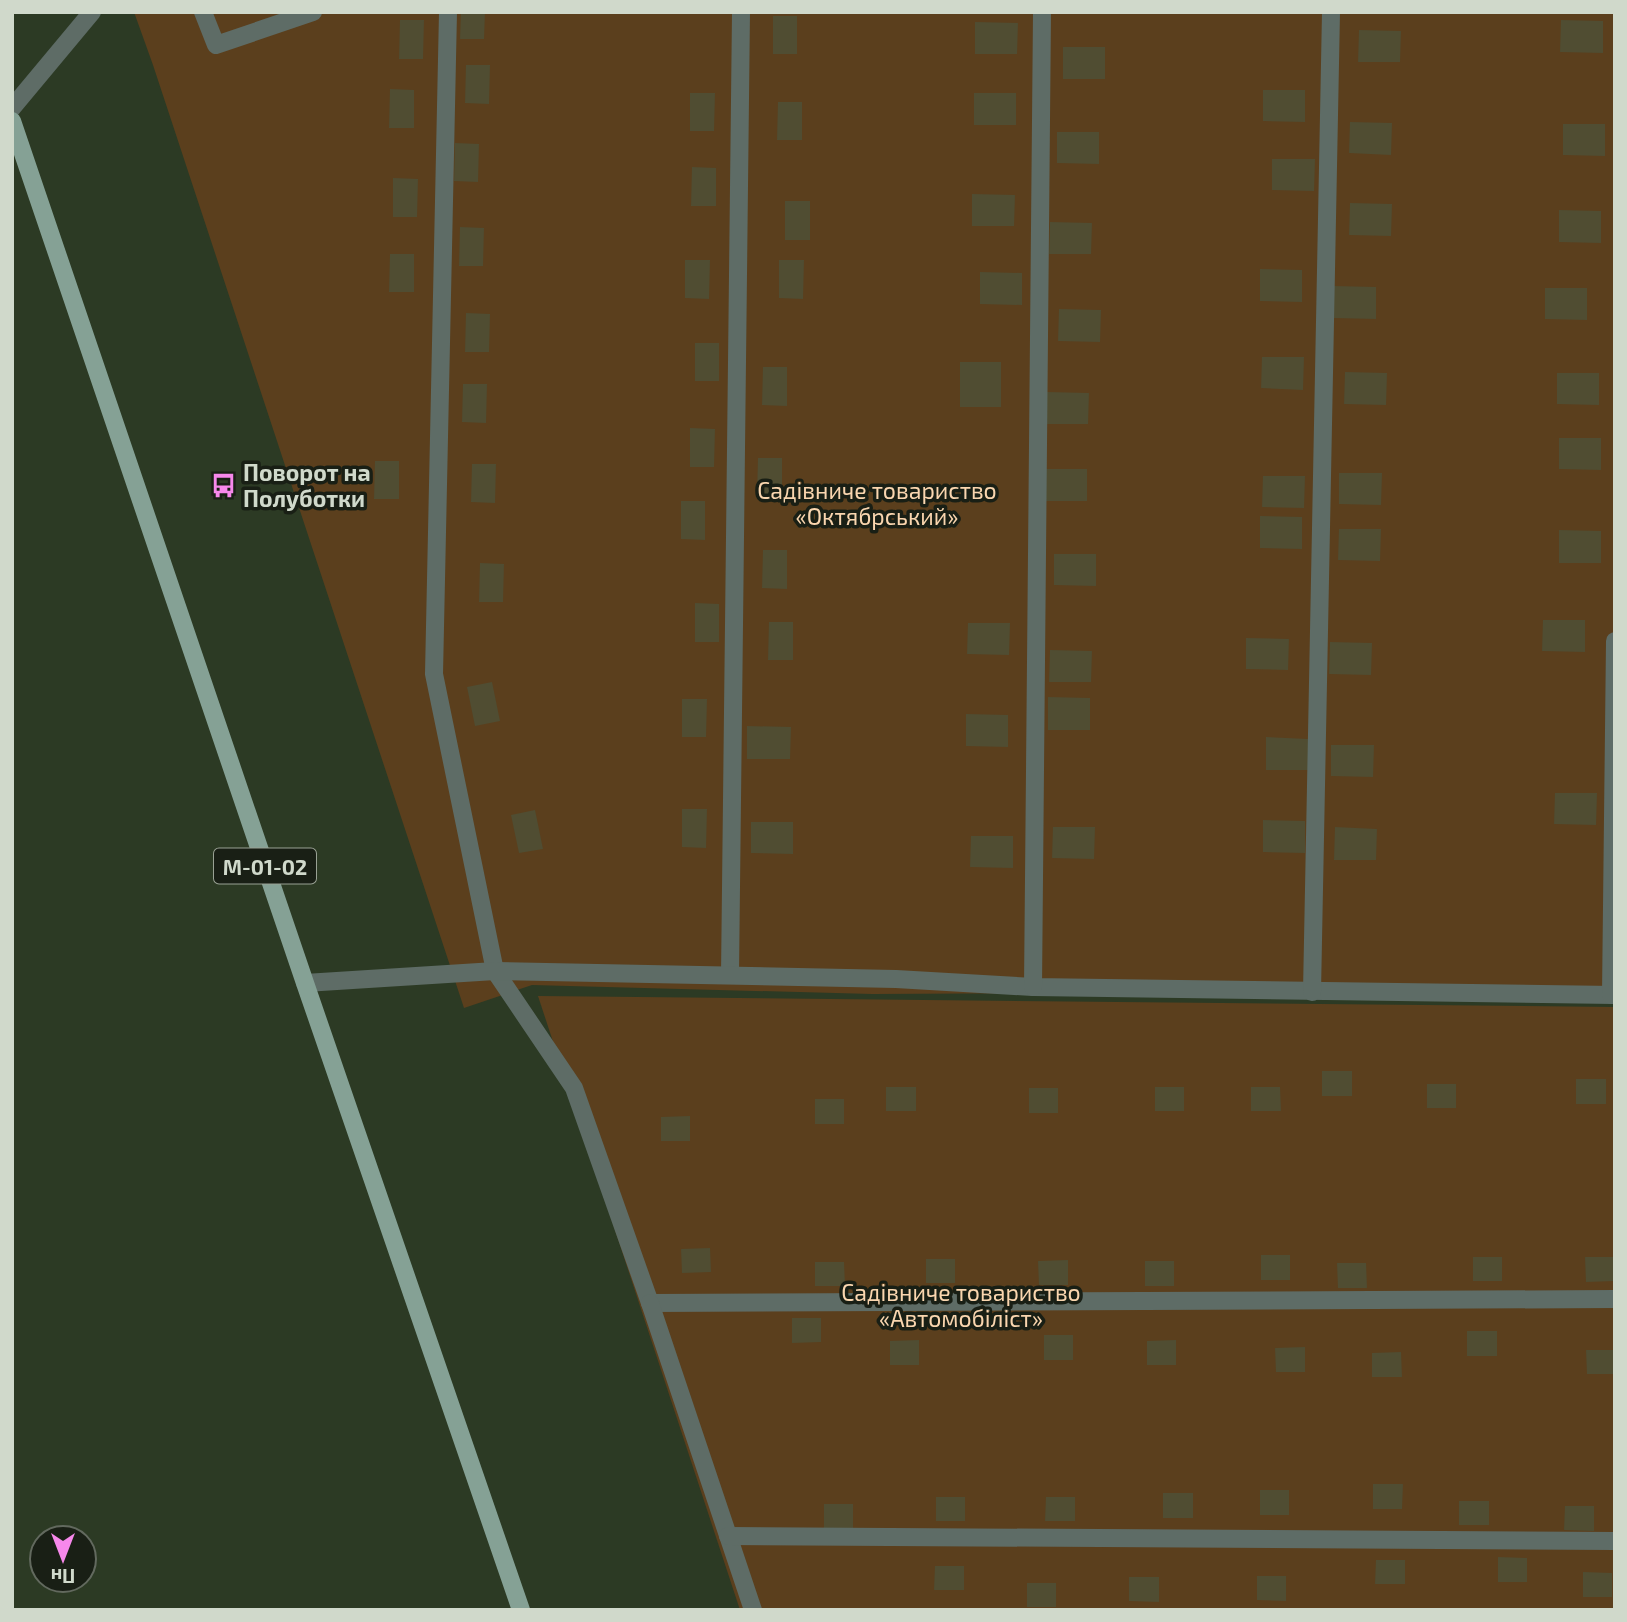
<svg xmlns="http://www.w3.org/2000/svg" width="1627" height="1622" font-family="'Exo 2',sans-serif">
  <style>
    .green { fill: #5b3f1d }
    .building { fill: #504d32 }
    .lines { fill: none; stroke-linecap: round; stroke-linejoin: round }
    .street { stroke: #5e6c66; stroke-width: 18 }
    .primary { stroke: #85a195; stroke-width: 18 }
    .labels { text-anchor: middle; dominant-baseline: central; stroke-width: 7; stroke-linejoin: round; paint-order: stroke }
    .shield { fill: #191f15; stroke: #99a194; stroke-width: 2 }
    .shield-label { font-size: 21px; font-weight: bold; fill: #d0d9cb }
    .poi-label { font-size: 23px; font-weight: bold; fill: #d0d9cb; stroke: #191f15; text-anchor: start }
    .park-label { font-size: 23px; fill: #fad6af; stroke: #191f15 }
  </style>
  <rect width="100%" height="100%" fill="#2c3a24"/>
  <g class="green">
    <path d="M134,12H1615V990L872,994L532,985L464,1008L153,65Z"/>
    <path d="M538,996L1615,1007V1610H740Z"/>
  </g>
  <g class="building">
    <path d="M461,12H485L484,39H460Z"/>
    <rect x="773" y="16" width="24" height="38"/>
    <path d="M400,20H424L423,59H399Z"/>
    <path d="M1561,20L1603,21V53L1560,52Z"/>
    <path d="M975,22L1018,23L1017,54H975Z"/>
    <path d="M1359,30L1401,31L1400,62H1358Z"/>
    <rect x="1063" y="47" width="42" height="32"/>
    <path d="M466,65H490L489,104L465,103Z"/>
    <path d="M390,89L414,90V128H389Z"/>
    <path d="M1263,90H1305V122L1263,121Z"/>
    <path d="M690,93H715L714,131H690Z"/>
    <rect x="974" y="93" width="42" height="32"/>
    <path d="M778,102H802V140H777Z"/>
    <path d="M1350,122L1392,123L1391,155L1349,153Z"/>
    <path d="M1563,124H1605V156L1563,155Z"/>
    <path d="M1057,132H1099V164L1057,163Z"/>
    <path d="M455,143L479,144L478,182L454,181Z"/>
    <path d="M1272,159H1315L1314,191L1272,190Z"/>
    <path d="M692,167L716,168V206H691Z"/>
    <path d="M393,178L418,179L417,217H393Z"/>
    <path d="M972,194L1015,195L1014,226H972Z"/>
    <rect x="785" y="201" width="25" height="39"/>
    <path d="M1350,203L1392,204L1391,236L1349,235Z"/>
    <path d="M1559,210L1601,211V243L1559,242Z"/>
    <path d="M1050,222L1092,223L1091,254H1049Z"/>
    <path d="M460,227L484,228L483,266H459Z"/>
    <path d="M390,254H414V292H389Z"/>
    <path d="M685,260H710L709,299L685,298Z"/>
    <path d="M779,260H804L803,299L779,298Z"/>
    <path d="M1260,269L1302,270V302L1260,301Z"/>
    <path d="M980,272L1022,273V305L980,304Z"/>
    <path d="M1334,286L1376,287V319L1333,318Z"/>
    <path d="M1545,288H1587V320L1545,319Z"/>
    <path d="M1059,309L1101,310L1100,342L1058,341Z"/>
    <path d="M466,313L490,314L489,352H465Z"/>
    <rect x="695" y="343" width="24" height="38"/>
    <path d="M1262,357H1304L1303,390L1261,388Z"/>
    <rect x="960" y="362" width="41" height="45"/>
    <path d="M763,367H787V406L762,405Z"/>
    <path d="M1345,372L1387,373L1386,405L1344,404Z"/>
    <path d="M1557,373H1599V405L1557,404Z"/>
    <path d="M463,384H487L486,423L462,422Z"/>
    <path d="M1047,392L1089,393L1088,424H1046Z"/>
    <path d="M690,428L715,429L714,467H690Z"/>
    <path d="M1559,438H1601V470L1559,469Z"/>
    <path d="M758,458H782V496H757Z"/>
    <path d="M375,461H399V499H374Z"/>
    <path d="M472,464H496L495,503L471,502Z"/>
    <path d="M1045,469H1087V501H1044Z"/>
    <path d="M1339,473H1382L1381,505L1339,504Z"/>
    <path d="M1263,476H1305L1304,508L1262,507Z"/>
    <path d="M681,501H705V540L681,539Z"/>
    <path d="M1260,516L1302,517V549L1260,548Z"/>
    <path d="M1339,529H1381L1380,561L1338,560Z"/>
    <path d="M1559,530L1601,531V563H1559Z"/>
    <path d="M763,550H787V589L762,588Z"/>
    <path d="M1054,554H1096V586L1054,585Z"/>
    <path d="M480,563L504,564L503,602H479Z"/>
    <path d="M695,603L719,604V642H695Z"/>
    <path d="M1543,620H1585V652L1542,651Z"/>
    <path d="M769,622H793V660H768Z"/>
    <path d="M968,623H1010L1009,655L967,654Z"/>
    <path d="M1246,638L1289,639L1288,670L1246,669Z"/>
    <path d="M1330,642L1372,643L1371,675L1329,674Z"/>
    <path d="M1050,650L1092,651L1091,682H1049Z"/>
    <path d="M492,682L500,721L475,726L467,687Z"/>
    <path d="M1048,697L1090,698V730H1048Z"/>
    <path d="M682,699H707L706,737H682Z"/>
    <path d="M966,714L1008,715V747L966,746Z"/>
    <path d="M747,726L791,727L790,759H747Z"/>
    <path d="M1266,737L1308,739V770H1266Z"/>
    <path d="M1331,745H1374L1373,777L1331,776Z"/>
    <path d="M1555,793H1597L1596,825L1554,824Z"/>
    <path d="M682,809H707L706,848L682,847Z"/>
    <path d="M535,810L543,849L519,853L511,815Z"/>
    <path d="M1263,820L1305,821V853L1263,852Z"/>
    <path d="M751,822H793V854L751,853Z"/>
    <path d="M1053,827H1095L1094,859L1052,858Z"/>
    <path d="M1335,827L1377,829L1376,860H1334Z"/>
    <path d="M971,836H1013V868L970,867Z"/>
    <rect x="1322" y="1071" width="30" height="25"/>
    <rect x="1576" y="1079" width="30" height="25"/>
    <rect x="1427" y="1084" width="29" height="24"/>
    <rect x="886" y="1087" width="30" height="24"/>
    <rect x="1155" y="1087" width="29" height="24"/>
    <path d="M1251,1087H1280L1281,1111H1251Z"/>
    <rect x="1029" y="1088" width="29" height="25"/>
    <rect x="815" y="1099" width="29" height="25"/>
    <path d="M690,1116V1141H661V1117Z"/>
    <path d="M710,1248L711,1272L682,1273L681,1249Z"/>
    <rect x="1261" y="1255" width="29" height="25"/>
    <rect x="1473" y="1257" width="29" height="24"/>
    <path d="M1585,1257H1615V1281L1586,1282Z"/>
    <rect x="926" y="1259" width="29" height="24"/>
    <path d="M1068,1260V1285H1039L1038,1261Z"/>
    <rect x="1145" y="1261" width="29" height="25"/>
    <path d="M815,1262H844L845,1286H815Z"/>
    <path d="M1337,1263H1366L1367,1288H1338Z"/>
    <path d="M792,1318H821V1342L792,1343Z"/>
    <rect x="1467" y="1331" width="30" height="25"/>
    <rect x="1044" y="1335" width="29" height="25"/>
    <path d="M919,1340V1365H890V1341Z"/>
    <path d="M1176,1340V1365H1147V1341Z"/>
    <path d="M1305,1347V1372H1276L1275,1348Z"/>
    <path d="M1586,1350H1615V1374H1587Z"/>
    <path d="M1401,1352L1402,1377H1372V1353Z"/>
    <path d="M1373,1484H1403L1402,1509H1373Z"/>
    <rect x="1260" y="1490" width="29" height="25"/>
    <rect x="1163" y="1493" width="30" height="25"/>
    <rect x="936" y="1497" width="29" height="24"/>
    <path d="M1046,1497H1075V1521H1045Z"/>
    <rect x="1459" y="1501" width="30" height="24"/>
    <rect x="824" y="1504" width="29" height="25"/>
    <path d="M1565,1506H1594V1531L1564,1530Z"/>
    <path d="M1498,1557L1527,1558V1582H1498Z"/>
    <path d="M1376,1560H1405V1584H1375Z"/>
    <path d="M935,1566H964V1590H934Z"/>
    <path d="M1583,1572L1612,1573V1597H1583Z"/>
    <path d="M1257,1576H1286V1601L1257,1600Z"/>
    <path d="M1129,1577H1159V1602L1129,1601Z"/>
    <rect x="1027" y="1583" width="29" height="24"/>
  </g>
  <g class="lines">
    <g class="street">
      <path d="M203,12L216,45L313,12"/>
      <path d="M448,12L434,674L495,971L574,1088L650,1303L1615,1299"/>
      <path d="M12,108L92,12"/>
      <path d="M730,975L741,12"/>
      <path d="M305,983L495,971L896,979L1033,987L1615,995"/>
      <path d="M1033,987L1042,12"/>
      <path d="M1312,992L1331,12"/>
      <path d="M1611,995L1615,641"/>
      <path d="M650,1303L753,1610"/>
      <path d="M728,1536L1615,1541"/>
    </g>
    <path class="primary" d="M12,121L305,983L521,1610"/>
  </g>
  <defs>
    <symbol id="bus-bare" viewBox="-9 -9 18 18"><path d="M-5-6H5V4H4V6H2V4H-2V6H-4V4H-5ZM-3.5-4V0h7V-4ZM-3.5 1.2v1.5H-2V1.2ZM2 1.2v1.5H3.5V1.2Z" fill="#f788eb" stroke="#191f15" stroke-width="2.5" paint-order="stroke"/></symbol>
  </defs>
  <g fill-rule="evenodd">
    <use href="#bus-bare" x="206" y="468" width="35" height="35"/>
  </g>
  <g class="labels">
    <rect class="shield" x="214" y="848.5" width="102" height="35" rx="5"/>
    <g class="shield-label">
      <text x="265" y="866">М-01-02</text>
    </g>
    <g class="poi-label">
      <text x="243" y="472">Поворот на<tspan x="243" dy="26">Полуботки</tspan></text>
    </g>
    <g class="park-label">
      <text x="877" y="490">Садівниче товариство<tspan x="877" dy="26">«Октябрський»</tspan></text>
      <text x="961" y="1292">Садівниче товариство<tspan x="961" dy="26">«Автомобіліст»</tspan></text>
    </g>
  </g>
  <rect width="1627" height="1622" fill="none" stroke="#d0d9cb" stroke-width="28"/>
  <g transform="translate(63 1559) rotate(180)"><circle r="33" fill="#191f15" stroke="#62695e" stroke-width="2"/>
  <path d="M0-5L12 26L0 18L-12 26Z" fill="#f788eb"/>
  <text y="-10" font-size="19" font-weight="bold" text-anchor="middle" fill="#d0d9cb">Пн</text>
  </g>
</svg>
